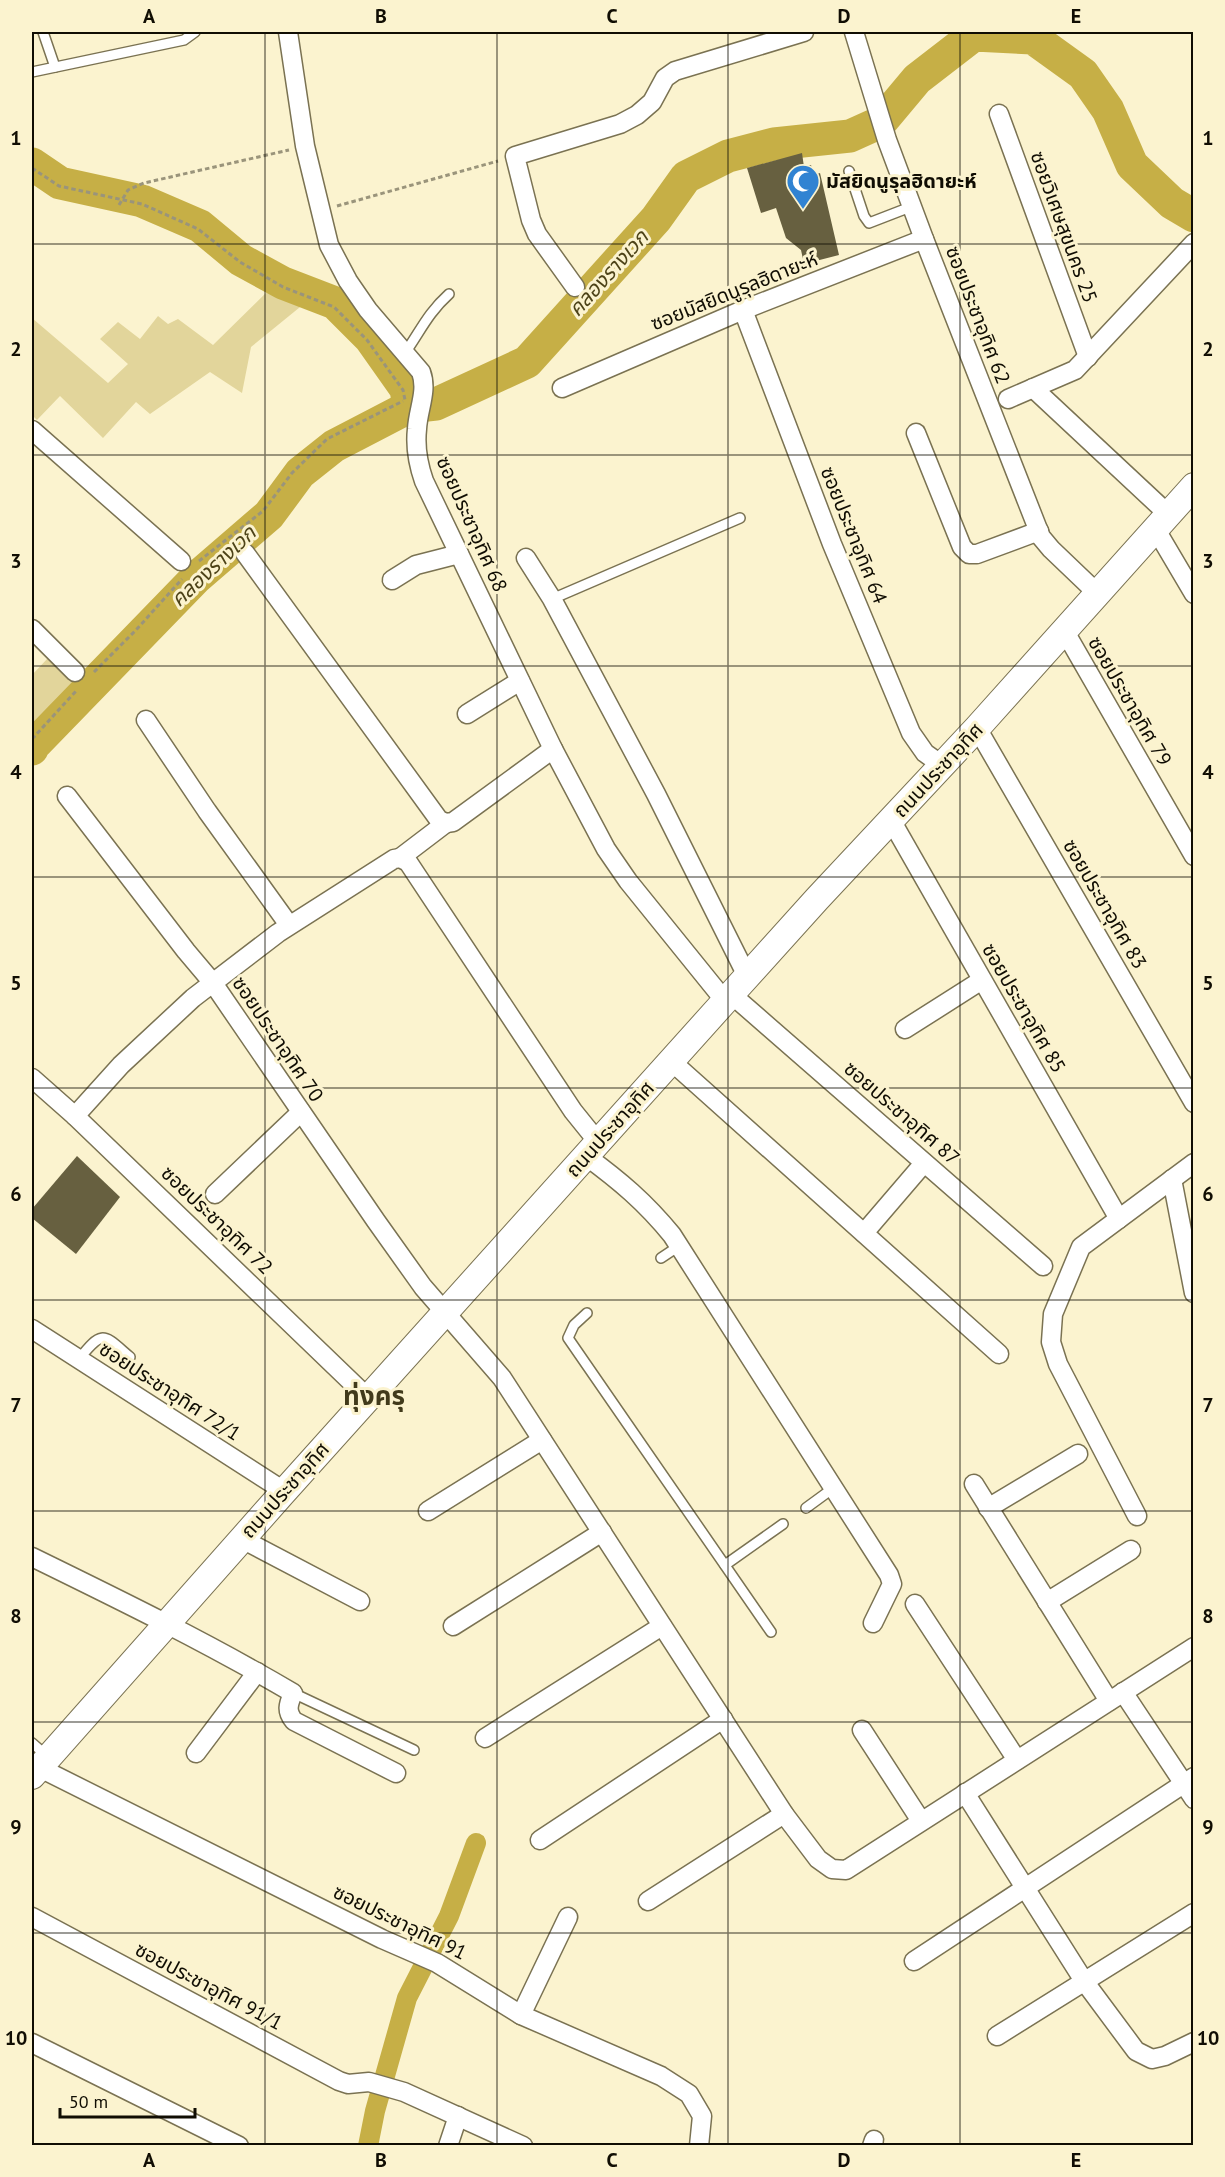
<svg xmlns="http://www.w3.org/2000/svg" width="1225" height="2177" font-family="'PT Sans','Noto Sans Thai',sans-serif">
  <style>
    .green { fill: #e2d59b }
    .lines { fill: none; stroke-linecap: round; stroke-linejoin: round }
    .canal { stroke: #c6af46; stroke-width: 20 }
    .river { stroke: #c6af46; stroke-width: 33 }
    .building { fill: #676040 }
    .lane-casing { stroke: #7a7252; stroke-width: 12 }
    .street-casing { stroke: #7a7252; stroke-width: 21 }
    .secondary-casing { stroke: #7a7252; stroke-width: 28 }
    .path { stroke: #9a947b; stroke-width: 3; stroke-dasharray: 4.5 3; stroke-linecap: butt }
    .lane { stroke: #fff; stroke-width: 9 }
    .street { stroke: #fff; stroke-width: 18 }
    .secondary { stroke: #fff; stroke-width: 26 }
    .path-bridge { stroke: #9a947b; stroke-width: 3; stroke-dasharray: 4.5 3; stroke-linecap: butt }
    .grid { fill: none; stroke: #100d03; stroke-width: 1.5; stroke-opacity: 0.55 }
    .labels { text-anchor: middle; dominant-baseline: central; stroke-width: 6; stroke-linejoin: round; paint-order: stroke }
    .poi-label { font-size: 20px; font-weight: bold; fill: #100d03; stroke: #fbf3cf; text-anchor: start }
    .street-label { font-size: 20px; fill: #100d03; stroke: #fbf3cf }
    .water-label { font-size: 21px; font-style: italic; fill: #4d4318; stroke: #fbf3cf }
    .district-label { font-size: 26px; font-weight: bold; fill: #413a1b; stroke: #fbf3cf }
    .neatline { fill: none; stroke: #100d03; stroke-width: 2 }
    .grid-label { font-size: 20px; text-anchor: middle; font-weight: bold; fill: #100d03 }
  </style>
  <rect width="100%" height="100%" fill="#fbf3cf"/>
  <g class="green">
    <path d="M274,285L305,303L251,347L242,393L210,372L150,414L136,402L103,438L60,396L37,420L32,415V318L108,383L128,364L100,339L118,322L140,339L158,316L168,324L178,319L213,345Z"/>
    <path d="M48,658L77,683L32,733V675Z"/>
  </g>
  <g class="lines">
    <path class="canal" d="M368,2146L375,2111L407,1998L449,1916L476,1843"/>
    <g class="river">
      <path d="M32,164L60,183L142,201L200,226L241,260L283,283L335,303L370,338L406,389L409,407"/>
      <path d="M32,749L33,746L196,578L269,515L300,473L334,446L409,407L436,404L527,362L656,219L686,177L728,156L774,144L850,136L881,122L917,79L974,35L1033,38L1083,74L1108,110L1132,165L1172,203L1194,216"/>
    </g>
  </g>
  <g class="building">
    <path d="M802,153L804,167L811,165L814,175L820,173L839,255L804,264L801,250L786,238L776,208L761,213L747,168Z"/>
    <path d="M77,1156L120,1197L76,1254L32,1218V1209Z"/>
  </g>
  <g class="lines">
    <defs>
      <g id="lane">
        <path d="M43,32L55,67"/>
        <path d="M32,72L184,40L195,32"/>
        <path d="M849,171L864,216L869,223L913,206"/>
        <path d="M405,353C421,330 428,313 449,294"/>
        <path d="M552,599L740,518"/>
        <path d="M661,1258L679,1246"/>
        <path d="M587,1313L574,1325L568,1338L771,1632"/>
        <path d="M79,1359C103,1329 103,1334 130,1357"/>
        <path d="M806,1508L832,1489"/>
        <path d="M725,1565L783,1524"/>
        <path d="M293,1693L414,1750"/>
        <path d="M32,1743L48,1757"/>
      </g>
      <g id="street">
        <path d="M288,32L305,146L329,245L348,281L368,310L421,372C428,391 418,409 417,429C415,447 418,464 424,481L553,749L606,849L628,881L725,1001"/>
        <path d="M854,32L887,140L924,239L1041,537L1051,549L1097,593"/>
        <path d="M999,114L1088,357"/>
        <path d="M575,287L537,234L531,220L515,156L620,124L637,115L652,102L665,78L675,71L804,32"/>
        <path d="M743,310L832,544L911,733L925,753L942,765"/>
        <path d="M562,388L743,310L924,239"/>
        <path d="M1033,388L1168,514"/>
        <path d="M1008,399L1075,370L1194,243"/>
        <path d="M32,430L181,561"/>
        <path d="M916,433L962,547L969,554H977L1039,531"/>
        <path d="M1155,528L1194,594"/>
        <path d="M245,553L439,820L446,823L453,822L553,749"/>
        <path d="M526,558L552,599L656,794L747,976"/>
        <path d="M392,580L416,565L459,554"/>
        <path d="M32,629L75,672"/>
        <path d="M1064,630L1194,856"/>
        <path d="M467,714L520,681"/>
        <path d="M146,720L207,811L289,925"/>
        <path d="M977,728L1194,1103"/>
        <path d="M67,796L186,951L213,983L376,1221L423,1287L502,1378L784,1814L818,1859L832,1869L846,1870L1194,1647"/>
        <path d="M891,820L1119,1219"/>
        <path d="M400,858L446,823"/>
        <path d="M731,994L1043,1266"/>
        <path d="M905,1029L982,980"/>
        <path d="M671,1061L999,1354"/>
        <path d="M32,1078L75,1116L368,1398"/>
        <path d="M75,1116L121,1065L193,998L278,933L394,859L400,858L408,862L573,1111L598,1142"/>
        <path d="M586,1156C620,1181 645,1202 672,1235L889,1575L892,1584L873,1623"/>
        <path d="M1172,1179L1194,1293"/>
        <path d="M215,1194L301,1112"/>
        <path d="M864,1233L924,1163"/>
        <path d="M32,1329L284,1491"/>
        <path d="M974,1484L1109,1701"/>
        <path d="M988,1508L1078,1454"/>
        <path d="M428,1511L542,1440"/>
        <path d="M1137,1516L1058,1364L1051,1342L1053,1314L1081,1247L1194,1163"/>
        <path d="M242,1539L360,1601"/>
        <path d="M32,1557C120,1600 208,1643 293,1693C288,1705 286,1711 294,1721L396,1773"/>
        <path d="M1047,1602L1131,1550"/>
        <path d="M915,1604L1017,1760"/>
        <path d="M453,1626L602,1532"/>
        <path d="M1123,1692L1194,1799"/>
        <path d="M862,1730L921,1821"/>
        <path d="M485,1738L662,1626"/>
        <path d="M196,1753L257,1672"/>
        <path d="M40,1768L382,1939L437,1963L521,2015L661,2076L689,2094L702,2116L699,2146"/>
        <path d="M965,1793L1084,1981L1136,2051L1152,2059L1165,2056L1194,2042"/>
        <path d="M540,1840L723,1719"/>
        <path d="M648,1901L784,1814"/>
        <path d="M32,1917L339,2081L348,2084L369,2082L404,2092L523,2146"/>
        <path d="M914,1961L1194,1777"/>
        <path d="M521,2015L568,1917"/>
        <path d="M997,2036L1194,1913"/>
        <path d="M32,2043L239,2146"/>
        <path d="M448,2146L458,2116"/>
        <path d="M872,2146L874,2140"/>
      </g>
      <path id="secondary" d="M32,1776L281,1495L725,1001L817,899L977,728L1194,486"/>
    </defs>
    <use href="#lane" class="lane-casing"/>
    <use href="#street" class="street-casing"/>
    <use href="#secondary" class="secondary-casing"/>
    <g class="path">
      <path d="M119,205L128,190L144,183L289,150"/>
      <path d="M337,206L498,161"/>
      <path d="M199,561L263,511L292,473L327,439L403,401"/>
      <path d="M94,672L136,630L182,579"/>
      <path d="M32,739L77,690"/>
    </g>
    <use href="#lane" class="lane"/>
    <use href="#street" class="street"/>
    <use href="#secondary" class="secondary"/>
    <path class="path-bridge" d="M32,168L59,186L142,204L198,229L240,262L283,287L334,307L367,340L403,390L405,400"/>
  </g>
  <path class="grid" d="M265,32V2146M497,32V2146M728,32V2146M960,32V2146M32,244H1194M32,455H1194M32,666H1194M32,877H1194M32,1088H1194M32,1300H1194M32,1511H1194M32,1722H1194M32,1933H1194"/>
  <defs>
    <symbol id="mosque-pin" viewBox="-11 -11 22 30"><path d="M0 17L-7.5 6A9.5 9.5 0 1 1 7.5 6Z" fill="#3183d2" stroke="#fbf3cf"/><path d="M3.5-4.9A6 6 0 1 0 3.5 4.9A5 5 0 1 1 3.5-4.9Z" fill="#fff"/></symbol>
  </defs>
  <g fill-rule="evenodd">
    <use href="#mosque-pin" x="784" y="162" width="38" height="52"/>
  </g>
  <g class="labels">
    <g class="poi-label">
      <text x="826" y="181">มัสยิดนูรุลฮิดายะห์</text>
    </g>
    <g class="street-label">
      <text transform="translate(1064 227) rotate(70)">ซอยวิเศษสุขนคร 25</text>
      <text transform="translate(734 291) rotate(-22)">ซอยมัสยิดนูรุลฮิดายะห์</text>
      <text transform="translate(978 315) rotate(69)">ซอยประชาอุทิศ 62</text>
      <text transform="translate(472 524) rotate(66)">ซอยประชาอุทิศ 68</text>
      <text transform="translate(854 535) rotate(68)">ซอยประชาอุทิศ 64</text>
      <text transform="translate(1130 701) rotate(60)">ซอยประชาอุทิศ 79</text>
      <text transform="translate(938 770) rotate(-47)">ถนนประชาอุทิศ</text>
      <text transform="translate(1105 904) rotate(60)">ซอยประชาอุทิศ 83</text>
      <text transform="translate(1024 1008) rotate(60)">ซอยประชาอุทิศ 85</text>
      <text transform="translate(278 1039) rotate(56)">ซอยประชาอุทิศ 70</text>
      <text transform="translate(902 1113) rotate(41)">ซอยประชาอุทิศ 87</text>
      <text transform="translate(610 1129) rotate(-48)">ถนนประชาอุทิศ</text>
      <text transform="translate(217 1220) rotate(44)">ซอยประชาอุทิศ 72</text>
      <text transform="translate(170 1391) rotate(33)">ซอยประชาอุทิศ 72/1</text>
      <text transform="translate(285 1490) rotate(-48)">ถนนประชาอุทิศ</text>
      <text transform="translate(400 1922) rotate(26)">ซอยประชาอุทิศ 91</text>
      <text transform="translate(209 1986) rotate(28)">ซอยประชาอุทิศ 91/1</text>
    </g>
    <g class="water-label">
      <text transform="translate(608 273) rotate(-48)">คลองรางเวก</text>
      <text transform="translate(213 566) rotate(-43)">คลองรางเวก</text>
    </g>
    <g class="district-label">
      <text x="374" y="1395">ทุ่งครุ</text>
    </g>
  </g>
  <rect width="1225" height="2177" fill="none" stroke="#fbf3cf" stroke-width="66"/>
  <path d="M60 2108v9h135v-9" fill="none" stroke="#100d03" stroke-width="3"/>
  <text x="69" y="2108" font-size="18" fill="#100d03" stroke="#fbf3cf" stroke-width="4.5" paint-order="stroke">50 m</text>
  <rect x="33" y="33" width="1159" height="2111" class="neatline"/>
  <g class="grid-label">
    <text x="149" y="23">A</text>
    <text x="381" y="23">B</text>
    <text x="612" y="23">C</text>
    <text x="844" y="23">D</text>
    <text x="1076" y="23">E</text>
    <text x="16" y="145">1</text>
    <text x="1208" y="145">1</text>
    <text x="16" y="356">2</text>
    <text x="1208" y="356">2</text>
    <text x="16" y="568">3</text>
    <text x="1208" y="568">3</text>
    <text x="16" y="779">4</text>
    <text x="1208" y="779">4</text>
    <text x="16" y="990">5</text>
    <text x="1208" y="990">5</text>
    <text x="16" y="1201">6</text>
    <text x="1208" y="1201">6</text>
    <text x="16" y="1412">7</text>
    <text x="1208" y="1412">7</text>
    <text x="16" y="1623">8</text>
    <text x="1208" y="1623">8</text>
    <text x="16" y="1834">9</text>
    <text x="1208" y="1834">9</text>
    <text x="16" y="2045">10</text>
    <text x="1208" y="2045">10</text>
    <text x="149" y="2167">A</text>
    <text x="381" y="2167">B</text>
    <text x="612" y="2167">C</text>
    <text x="844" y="2167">D</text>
    <text x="1076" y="2167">E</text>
  </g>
</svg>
